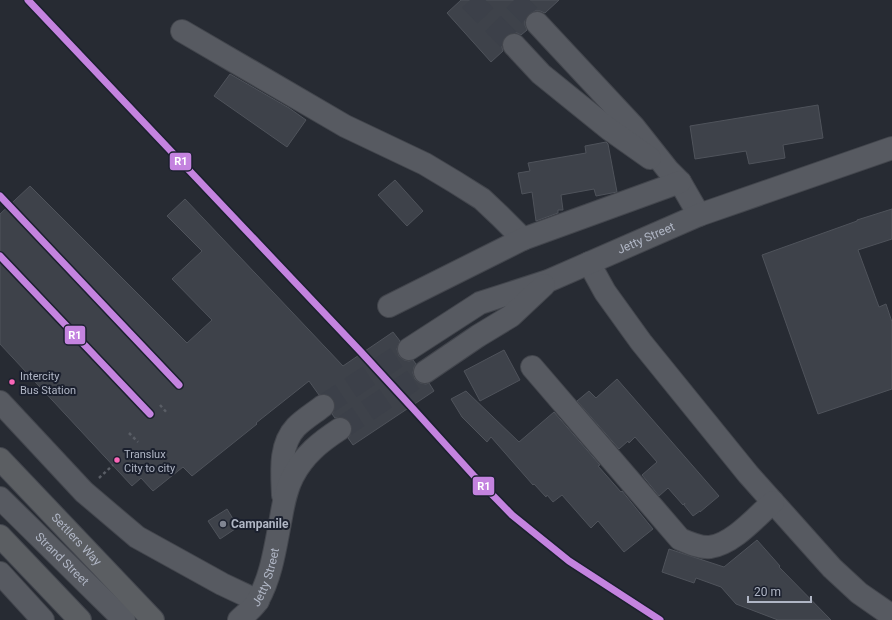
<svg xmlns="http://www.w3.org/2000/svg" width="892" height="620" font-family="Roboto,sans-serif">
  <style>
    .building { fill: #3e424a; stroke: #4f535b }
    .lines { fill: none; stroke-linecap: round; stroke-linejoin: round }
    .minor-tunnel { stroke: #3c4049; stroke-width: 22; stroke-dasharray: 22 11; stroke-linecap: butt }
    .minor-casing { stroke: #43464d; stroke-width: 24 }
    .highway-casing { stroke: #44474f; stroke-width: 24 }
    .path { stroke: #5a5e66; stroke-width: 2.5; stroke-dasharray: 3 3; stroke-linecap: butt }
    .minor { stroke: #575a61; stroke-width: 22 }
    .highway { stroke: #5b5e62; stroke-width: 22 }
    .rail-casing { stroke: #5a5d65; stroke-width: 4.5 }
    .rail { stroke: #1b202e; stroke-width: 3; stroke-dasharray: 9; stroke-linecap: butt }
    .rail-1-casing { stroke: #1b202e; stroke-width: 10 }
    .rail-1 { stroke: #c483df; stroke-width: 7 }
    .bus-dot { fill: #fa66b7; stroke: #1b202e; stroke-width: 1.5 }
    .poi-dot { fill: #808592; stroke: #1b202e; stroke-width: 1.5 }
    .labels { text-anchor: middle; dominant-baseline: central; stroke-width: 4; stroke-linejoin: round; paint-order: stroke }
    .bus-label { font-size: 11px; fill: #b0b6c5; stroke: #1b202e; text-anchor: start }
    .street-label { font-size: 12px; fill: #b0b6c5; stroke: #1b202e }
    .poi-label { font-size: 12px; font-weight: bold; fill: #b0b6c5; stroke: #1b202e; text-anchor: start }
    .line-badge { stroke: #1b202e; stroke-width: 1.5 }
    .badge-label { font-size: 11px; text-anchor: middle; font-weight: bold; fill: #fff }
  </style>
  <rect width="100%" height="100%" fill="#272b33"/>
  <g class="building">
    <path d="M461,0H559L545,13L540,11H535L529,14L525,20V25L527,30L521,35L517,33H512L506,36L502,42V47L503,51L491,62L447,13Z"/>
    <path d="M230,74L289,108L306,120L287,147L214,96Z"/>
    <path d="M818,105L823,138L783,145L785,158L749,164L746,151L695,159L690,126Z"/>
    <path d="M606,142L608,144L617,192L596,196L594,189L561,195L563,210H558V213L536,221L532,192L522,194L518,173L530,171L528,163L586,153L585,146Z"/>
    <path d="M395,180L423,211L407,226L378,195Z"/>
    <path d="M30,186L187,343L212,320L172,279L202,251L167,216L185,199L343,366L393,332L400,341L397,349L399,356L404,360L409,361L413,360L416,364L414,367L413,373L415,379L420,383L426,384L429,383L434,391L353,445L348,438L351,434L352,429L350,422L345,418L340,417L335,418L332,414L335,410V405L333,399L327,394L319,395L309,381L256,423L257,424L192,476L183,467L153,491L141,478L132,486L0,344V214Z"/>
    <path d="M892,209V239L858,250L879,307L886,304L892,322V389L818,414L762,255L857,221V220Z"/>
    <path d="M504,350L520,380L480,401L464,371Z"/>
    <path d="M617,379L719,496L700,512V511L693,516L684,505L685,503L683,505L668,488L659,496L642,475L657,462L635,437L629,443L628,441L619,449L577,401L589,391L596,398Z"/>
    <path d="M466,391L519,442L554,412L600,465L598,466L621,492L622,491L653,529L624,552L598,521L591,528L562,495L553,502L547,495L546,497L534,484L533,485L491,437L487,442L462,417L451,399Z"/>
    <path d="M227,509L238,527L220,539L208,521Z"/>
    <path d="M757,540L780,566L779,567L831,620H778L736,604L721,587L696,578L694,583L662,572L669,549L724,567Z"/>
  </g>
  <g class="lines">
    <g class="minor-tunnel">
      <path d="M470,0L514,45"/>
      <path d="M514,0L537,23"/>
      <path d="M323,406L409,349"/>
      <path d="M340,429L425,372"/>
    </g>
    <defs>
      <g id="minor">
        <path d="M537,23L634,127L668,170L680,182L699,215"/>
        <path d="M182,31L345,126L425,164L455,182L482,199L500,216L523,239"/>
        <path d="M514,45L541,74L609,129L650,158"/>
        <path d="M589,263L605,292L641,342L748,474L832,568L859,593L892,616"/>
        <path d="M389,306L523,239L680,182"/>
        <path id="s1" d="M409,349L480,303L548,281L699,215L892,148"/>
        <path d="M532,367L680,539C689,543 700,548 710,547C733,544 756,517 773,502"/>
        <path d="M425,372L478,336L511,316L544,285"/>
        <path d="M0,402L84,492L137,537L222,584L258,601"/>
        <path d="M283,495C282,472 279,445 296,427C304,419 314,413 323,406"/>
        <path id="s2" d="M0,498L124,620"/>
        <path d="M0,573L43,620"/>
        <path id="s3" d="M239,620C245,614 255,607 258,600C271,577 275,549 280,523C283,507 285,491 293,476C304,455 320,442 340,429"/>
      </g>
      <g id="highway">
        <path id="s4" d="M0,459L153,620"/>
        <path d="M0,536L80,620"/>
      </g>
    </defs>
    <use href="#minor" class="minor-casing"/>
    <use href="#highway" class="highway-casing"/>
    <g class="path">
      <path d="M160,405L168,414"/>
      <path d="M129,433L138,442"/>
      <path d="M99,478L113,465"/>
    </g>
    <use href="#minor" class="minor"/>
    <use href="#highway" class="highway"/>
    <defs>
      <g id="rail">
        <path d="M28,0L361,352"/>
        <path d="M0,196L6,202"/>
        <path d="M417,413C448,447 478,485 513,516C558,556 609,588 660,620"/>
      </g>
    </defs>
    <use href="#rail" class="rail-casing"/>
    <use href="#rail" class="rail"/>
    <defs>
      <g id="rail-1">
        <path d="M28,0L361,352L417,413L475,477L512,515L569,561L660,620"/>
        <path d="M0,196L179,385"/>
        <path d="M0,256L150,414"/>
      </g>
    </defs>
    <use href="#rail-1" class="rail-1-casing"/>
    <use href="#rail-1" class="rail-1"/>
  </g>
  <g class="bus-dot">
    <circle cx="12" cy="382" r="3.5"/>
    <circle cx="117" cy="460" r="3.5"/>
  </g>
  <circle class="poi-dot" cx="223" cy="524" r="4"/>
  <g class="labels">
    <g class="bus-label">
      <text x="20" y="376">Intercity<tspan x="20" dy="14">Bus Station</tspan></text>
      <text x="124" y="454">Translux<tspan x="124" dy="14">City to city</tspan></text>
    </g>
    <g class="street-label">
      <text stroke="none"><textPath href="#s1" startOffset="263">Jetty Street</textPath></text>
      <text stroke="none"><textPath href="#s4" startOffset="111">Settlers Way</textPath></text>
      <text stroke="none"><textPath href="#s2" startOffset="87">Strand Street</textPath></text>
      <text stroke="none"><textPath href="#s3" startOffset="52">Jetty Street</textPath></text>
    </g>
    <g class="poi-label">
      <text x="231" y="524">Campanile</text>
    </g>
  </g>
  <g class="line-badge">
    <rect x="169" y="152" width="23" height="19" rx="4" fill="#c483df"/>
    <rect x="64" y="325" width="22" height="20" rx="4" fill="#c483df"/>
    <rect x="472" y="476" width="23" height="20" rx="4" fill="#c483df"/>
  </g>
  <g class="badge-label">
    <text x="181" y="165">R1</text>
    <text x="75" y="339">R1</text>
    <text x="484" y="490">R1</text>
  </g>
  <path d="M748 596v6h63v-6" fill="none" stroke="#b0b6c5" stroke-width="2"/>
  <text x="754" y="596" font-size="12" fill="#b0b6c5" stroke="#1b202e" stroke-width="3" paint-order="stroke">20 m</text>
</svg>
